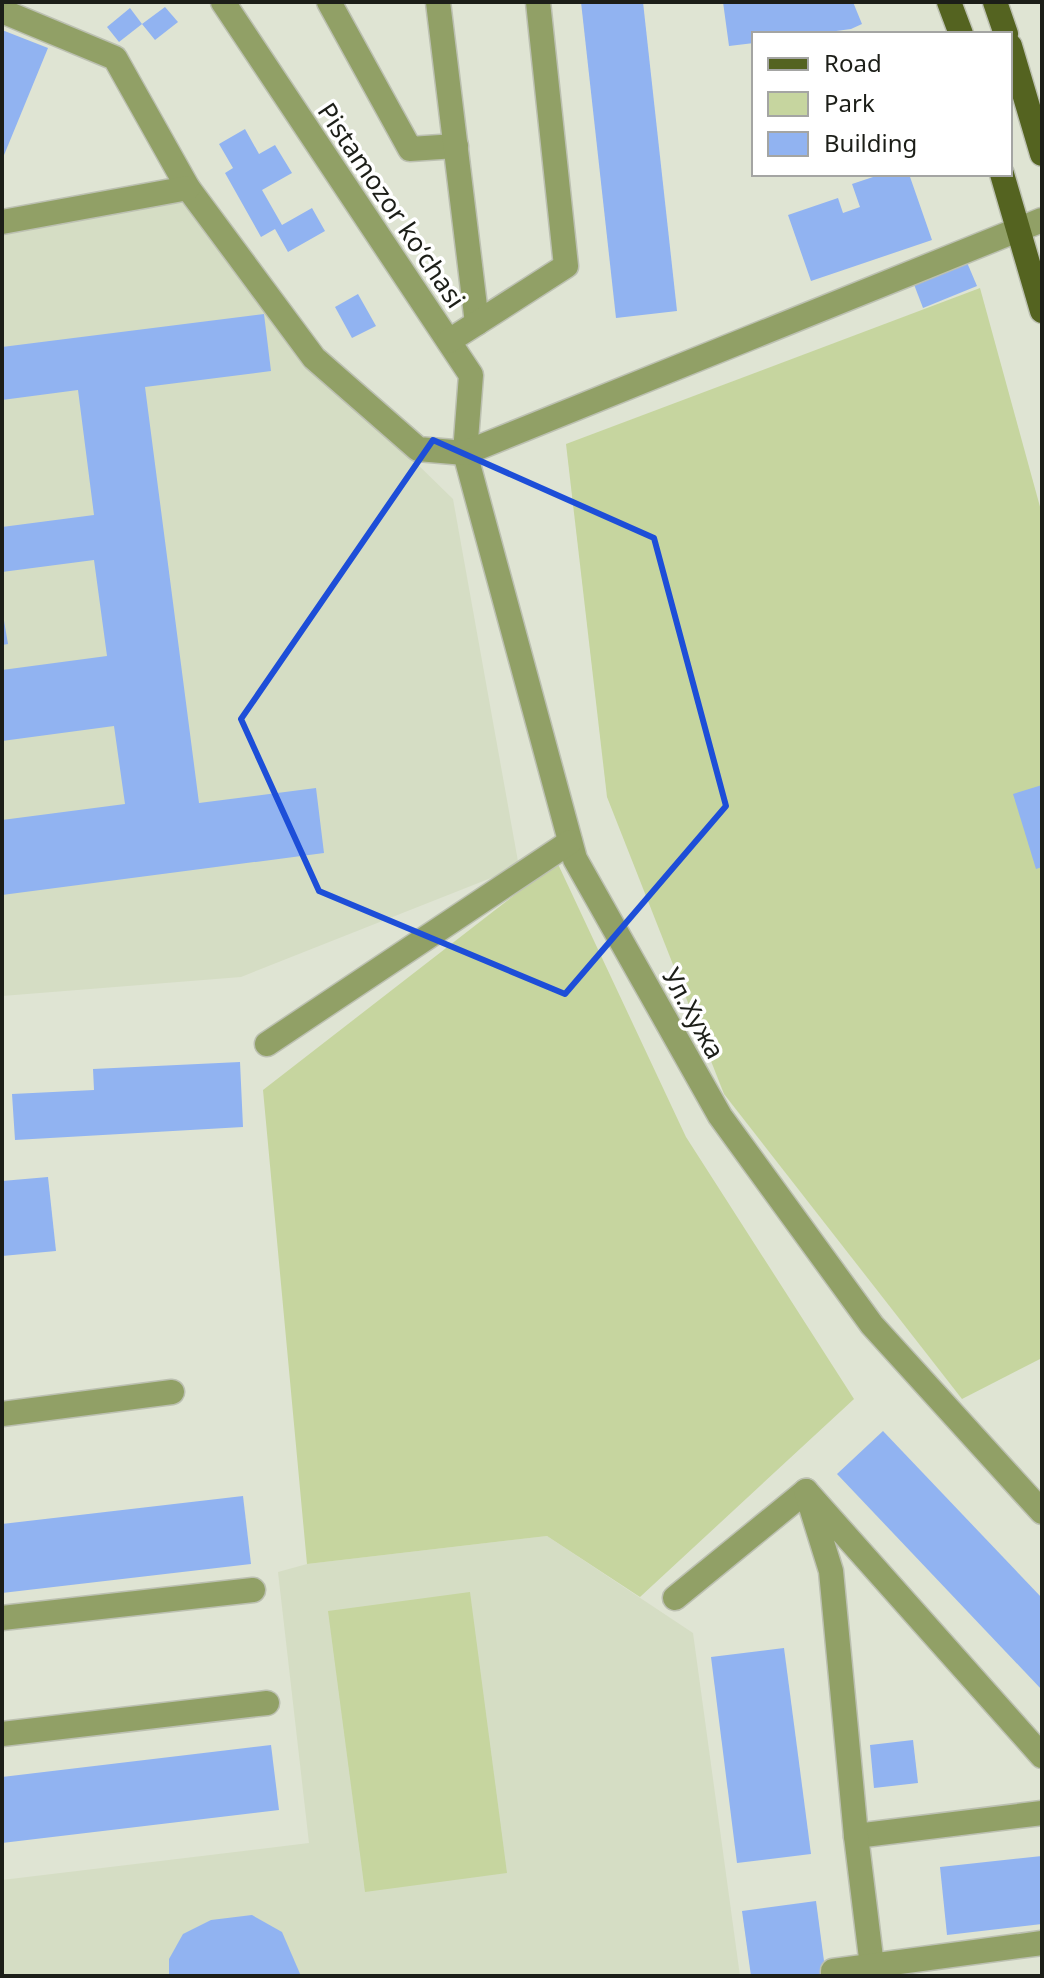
<svg xmlns="http://www.w3.org/2000/svg" width="1044" height="1978" font-family="'Noto Sans',sans-serif">
  <style>
    .built { fill: #d5ddc4 }
    .green { fill: #c6d59f }
    .building { fill: #91b3f1 }
    .lines { fill: none; stroke-linecap: round; stroke-linejoin: round }
    .minor-casing { stroke: #bcc0b1; stroke-width: 27 }
    .major-casing { stroke: #bcc0b1; stroke-width: 27 }
    .minor { stroke: #91a066; stroke-width: 24 }
    .major { stroke: #546320; stroke-width: 24 }
    .marked { fill: none; stroke: #1d4ed8; stroke-width: 6; stroke-linejoin: round }
    .labels { text-anchor: middle; dominant-baseline: central; stroke-width: 7; stroke-linejoin: round; paint-order: stroke }
    .street-label { font-size: 26px; fill: #1c1e18; stroke: #fff }
  </style>
  <rect width="100%" height="100%" fill="#dfe4d3"/>
  <g class="built">
    <path d="M197,198L290,340L453,499L519,867L241,977L2,996V231Z"/>
    <path d="M547,1536L693,1633L740,1976H2V1880L309,1843L278,1572L307,1564Z"/>
  </g>
  <g class="green">
    <path d="M980,288L1042,514V1358L962,1399L724,1094L607,797L566,444Z"/>
    <path d="M557,862L686,1137L854,1399L640,1597L547,1536L307,1564L263,1090Z"/>
    <path d="M470,1592L507,1873L365,1892L328,1611Z"/>
  </g>
  <g class="building">
    <path d="M581,2H643L677,311L616,318Z"/>
    <path d="M723,2H853L862,24L851,29L814,34H754V43L729,46Z"/>
    <path d="M165,7L178,22L155,40L142,24Z"/>
    <path d="M130,8L142,24L119,42L107,27Z"/>
    <path d="M2,30L48,48L2,160Z"/>
    <path d="M245,129L259,154L275,145L292,173L262,190L282,225L312,208L325,231L288,252L275,229L261,237L225,173L233,168L219,144Z"/>
    <path d="M882,174H909L932,240L811,281L788,215L838,198L843,213L860,207L852,184Z"/>
    <path d="M963,253L977,286L923,308L910,274Z"/>
    <path d="M358,294L376,326L352,338L335,307Z"/>
    <path d="M264,314L271,371L145,387L199,803L316,788L324,853L2,895V820L125,804L114,726L2,741V670L107,656L94,560L2,572V527L94,515L78,390L2,400V347Z"/>
    <path d="M2,609L8,644L2,645Z"/>
    <path d="M1042,785V867L1036,869L1013,794Z"/>
    <path d="M240,1062L243,1127L15,1140L12,1094L94,1090L93,1069Z"/>
    <path d="M48,1177L56,1251L2,1256V1181Z"/>
    <path d="M883,1431L1042,1598V1690L837,1474Z"/>
    <path d="M243,1496L251,1564L2,1593V1524Z"/>
    <path d="M784,1648L811,1854L737,1863L711,1657Z"/>
    <path d="M913,1740L918,1783L874,1788L870,1745Z"/>
    <path d="M271,1745L279,1810L2,1843V1777Z"/>
    <path d="M1042,1856V1924L947,1935L940,1867Z"/>
    <path d="M816,1901L826,1976H751L742,1911Z"/>
    <path d="M252,1915L282,1932L301,1976H169V1959L183,1934L211,1920Z"/>
  </g>
  <g class="lines">
    <defs>
      <g id="minor">
        <path d="M223,2L471,375L465,453L575,859L720,1116L872,1325L1042,1512"/>
        <path d="M329,2L410,149L456,146"/>
        <path d="M438,2L477,323"/>
        <path d="M2,11L115,58L188,188L314,358L418,449L465,453L1042,220"/>
        <path d="M2,222L188,188"/>
        <path d="M449,341L566,266L538,2"/>
        <path d="M267,1044L570,842"/>
        <path d="M2,1414L172,1392"/>
        <path d="M675,1598L806,1491"/>
        <path d="M2,1618L253,1590"/>
        <path d="M2,1734L267,1703"/>
        <path d="M856,1836L1042,1813"/>
        <path d="M872,1966L856,1836L831,1571L806,1491L1042,1756"/>
        <path d="M833,1976V1971L1042,1943"/>
      </g>
      <g id="major">
        <path d="M949,2L961,34"/>
        <path d="M995,2L1006,34"/>
        <path d="M1010,46L1042,154"/>
        <path d="M1002,174L1042,311"/>
      </g>
    </defs>
    <use href="#minor" class="minor-casing"/>
    <use href="#major" class="major-casing"/>
    <use href="#minor" class="minor"/>
    <use href="#major" class="major"/>
  </g>
  <path class="marked" d="M433,440L654,538L726,806L565,994L319,891L241,719Z"/>
  <g class="labels">
    <g class="street-label">
      <text transform="translate(392 205) rotate(56)">Pistamozor koʻchasi</text>
      <text transform="translate(694 1013) rotate(61)">Ул.Хужа</text>
    </g>
  </g>
  <rect width="1044" height="1978" fill="none" stroke="#1c1e18" stroke-width="8"/>
  <rect x="752" y="32" width="260" height="144" fill="#ffffff" stroke="#a4a5a3" stroke-width="2"/>
  <rect x="768" y="58" width="40" height="12" fill="#546320" stroke="#a4a5a3" stroke-width="2"/>
  <text x="824" y="72" font-size="24" fill="#1c1e18">Road</text>
  <rect x="768" y="92" width="40" height="24" fill="#c6d59f" stroke="#a4a5a3" stroke-width="2"/>
  <text x="824" y="112" font-size="24" fill="#1c1e18">Park</text>
  <rect x="768" y="132" width="40" height="24" fill="#91b3f1" stroke="#a4a5a3" stroke-width="2"/>
  <text x="824" y="152" font-size="24" fill="#1c1e18">Building</text>
</svg>
